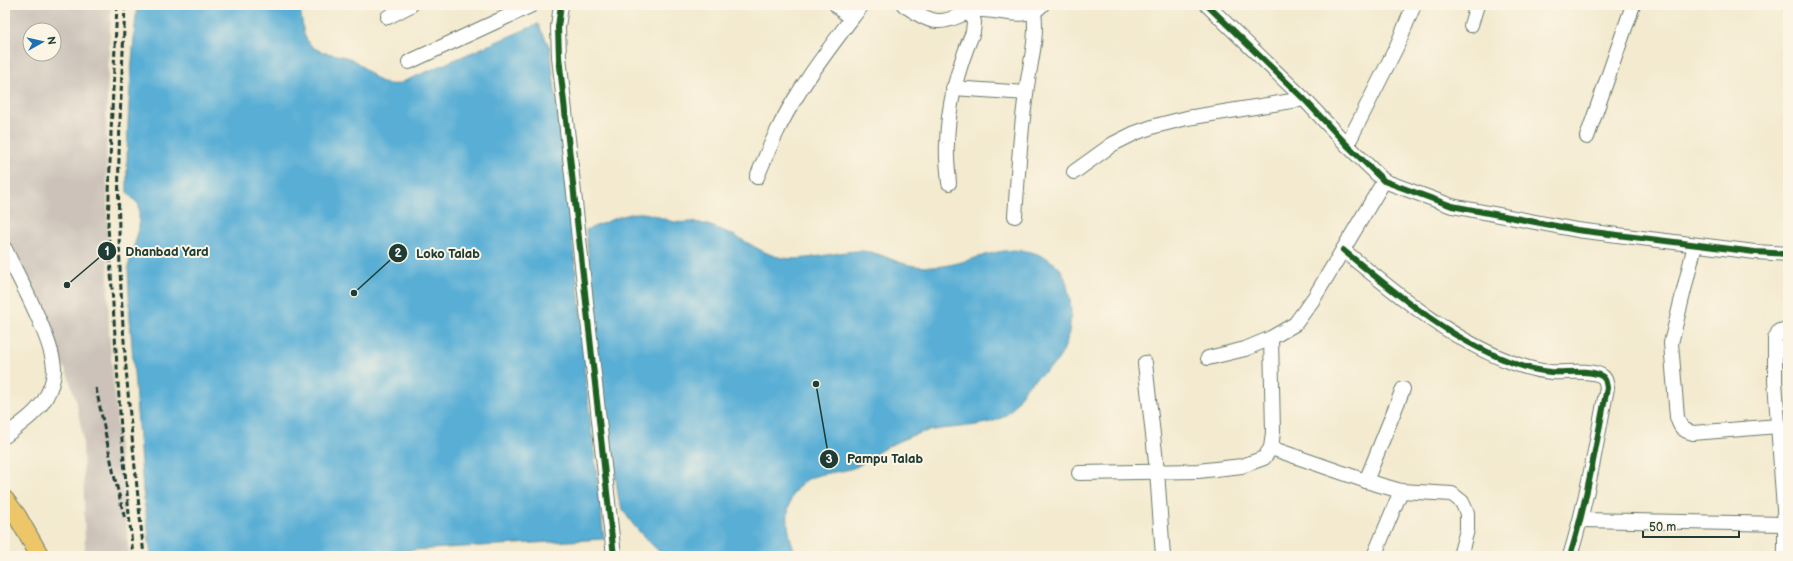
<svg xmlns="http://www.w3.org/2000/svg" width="1793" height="561" font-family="'Balsamiq Sans',sans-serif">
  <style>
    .industrial { fill: #ccc2b9; fill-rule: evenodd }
    .water { fill: #59aed5; stroke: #3c7684 }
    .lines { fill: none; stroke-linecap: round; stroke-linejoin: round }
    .minor-casing { stroke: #697a6a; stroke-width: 16 }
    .major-casing { stroke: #697a6a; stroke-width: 20 }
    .minor { stroke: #fff; stroke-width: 14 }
    .major { stroke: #ecc669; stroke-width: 18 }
    .rail { stroke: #1f3d34; stroke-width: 3; stroke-dasharray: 6 3; stroke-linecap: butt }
    .cycleway-casing { stroke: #fcf5e5; stroke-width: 8 }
    .cycleway { stroke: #1b5e20; stroke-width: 6 }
    .leader { fill: none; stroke: #1f3d34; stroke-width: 1.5 }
    .callout-dot { fill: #1f3d34; stroke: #fcf5e5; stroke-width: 1.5 }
    .mark-label { font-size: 12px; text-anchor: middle; font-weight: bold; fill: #fff }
    .callout-label { font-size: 13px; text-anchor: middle; font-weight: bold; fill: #1f3d34; stroke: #fcf5e5; stroke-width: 4; stroke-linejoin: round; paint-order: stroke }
  </style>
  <rect width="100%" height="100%" fill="#fcf5e5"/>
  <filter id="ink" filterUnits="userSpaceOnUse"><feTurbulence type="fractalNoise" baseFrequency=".025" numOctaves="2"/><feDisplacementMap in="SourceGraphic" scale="8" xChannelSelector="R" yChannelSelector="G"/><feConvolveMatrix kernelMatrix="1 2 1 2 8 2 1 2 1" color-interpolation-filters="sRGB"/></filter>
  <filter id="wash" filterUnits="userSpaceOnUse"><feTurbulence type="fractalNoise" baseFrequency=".012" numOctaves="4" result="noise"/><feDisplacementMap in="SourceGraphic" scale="16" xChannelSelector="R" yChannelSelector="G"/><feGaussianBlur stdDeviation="0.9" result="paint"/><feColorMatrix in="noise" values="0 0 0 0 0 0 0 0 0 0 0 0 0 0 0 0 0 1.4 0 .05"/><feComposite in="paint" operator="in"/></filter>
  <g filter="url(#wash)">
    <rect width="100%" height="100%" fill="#f3eacf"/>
    <path class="industrial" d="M5,5H111L106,119L109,333L129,556H85L83,439L77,404L69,378L5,237ZM30,30H54V54H30Z"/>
    <path class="water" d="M137,5H298C304,17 300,33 309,43C318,55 338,53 351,59C370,68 374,87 398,84L538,24L550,48L583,332L595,330L586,230C602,224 619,215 637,213C650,212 662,219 674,222C681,223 687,222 694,222C708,224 722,230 735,236C751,244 765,255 783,258C805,262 836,251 860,251C876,251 888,259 902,263C911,266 922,267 931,267C969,267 1006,237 1044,257C1063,267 1065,274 1069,295C1074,316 1069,353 1051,367C1042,375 1032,379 1025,389C1016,401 1013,414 997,420C969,430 938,425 911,436C898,441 884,448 872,456C867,460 862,464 856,467C839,474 815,471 801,484C782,502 786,534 797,556H664C646,539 629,524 619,501L600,364L584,366L604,539L394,551L365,556H151L143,490L130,320L128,267L139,229V205L127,192C126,129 131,67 137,5Z"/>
  </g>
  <g filter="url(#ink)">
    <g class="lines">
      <defs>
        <g id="minor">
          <path d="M561,5L558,27L559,57L614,556"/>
          <path d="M836,5L851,19"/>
          <path d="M904,5C914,11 926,21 938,21C954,22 966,9 982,10C1001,10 1028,21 1042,5"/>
          <path d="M1207,5L1304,99L1347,145L1384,181L1452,206L1577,230L1755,252L1788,254"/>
          <path d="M388,17L411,5"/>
          <path d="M1471,25L1477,5"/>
          <path d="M409,62L532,5"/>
          <path d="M953,88L1026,93"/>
          <path d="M1587,137L1633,5"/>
          <path d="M1347,145L1396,48L1414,5"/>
          <path d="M1074,172L1113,144L1135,133L1155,126L1187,118L1304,99"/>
          <path d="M757,177C769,148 781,120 798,94C817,63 840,34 862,5"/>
          <path d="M949,183C948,170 946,156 947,143C948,104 958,67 973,32L974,22L971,11"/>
          <path d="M1015,216C1018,175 1020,134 1026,94C1029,66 1038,40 1034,12"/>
          <path d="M1695,245L1671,343L1677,417C1680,427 1682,430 1693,433L1778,426"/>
          <path d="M5,249C18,277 54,341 54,370C54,380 50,390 45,399C36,414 19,425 5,436"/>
          <path d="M1343,250C1397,294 1452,342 1519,365C1528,368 1541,371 1551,372C1566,373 1586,369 1600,375C1606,378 1606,382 1607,388C1596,444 1587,501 1570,556"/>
          <path d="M1208,358L1245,349L1271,338L1295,324L1314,298L1384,181"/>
          <path d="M1145,363L1157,471L1163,556"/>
          <path d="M1271,448L1366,481L1401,491L1374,556"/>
          <path d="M1079,473L1198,471L1242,466L1264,458L1271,448L1273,432L1271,338"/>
          <path d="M1366,481L1403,389"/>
          <path d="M1401,491L1452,494L1462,502L1467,513V530L1460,556"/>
          <path d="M1581,520L1785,524"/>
          <path d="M1785,556V524L1775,381V339L1779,331L1788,329"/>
        </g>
        <path id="major" d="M5,500L17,516L40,556"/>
      </defs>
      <use href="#minor" class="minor-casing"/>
      <use href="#major" class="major-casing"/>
      <use href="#minor" class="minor"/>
      <use href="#major" class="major"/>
      <g class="rail">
        <path d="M117,5L111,132L108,226L121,429L133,556"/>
        <path d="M125,5C122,80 117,156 119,231C121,340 133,448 144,556"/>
        <path d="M96,388L114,475L125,519"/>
      </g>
      <defs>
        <g id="cycleway">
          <path d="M561,5L558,27L559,57L614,556"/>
          <path d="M1207,5L1304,99L1347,145L1384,181L1452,206L1577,230L1755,252L1788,254"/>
          <path d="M1343,250C1397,294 1452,342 1519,365C1528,368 1541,371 1551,372C1566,373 1586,369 1600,375C1606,378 1606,382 1607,388C1596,444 1587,501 1570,556"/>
        </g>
      </defs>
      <use href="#cycleway" class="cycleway-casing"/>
      <use href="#cycleway" class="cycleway"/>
    </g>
  </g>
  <path class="leader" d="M67 285L107 251M354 293L398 253M816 384L829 459"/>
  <g class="callout-dot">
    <circle cx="67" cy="285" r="4"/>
    <circle cx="354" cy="293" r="4"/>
    <circle cx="816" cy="384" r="4"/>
    <circle cx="107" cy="251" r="10"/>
    <circle cx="398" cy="253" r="10"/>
    <circle cx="829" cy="459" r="10"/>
  </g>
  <g class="mark-label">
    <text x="107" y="255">1</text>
    <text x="398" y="257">2</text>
    <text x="829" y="463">3</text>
  </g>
  <g class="callout-label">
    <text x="167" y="256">Dhanbad Yard</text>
    <text x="448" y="258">Loko Talab</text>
    <text x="885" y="463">Pampu Talab</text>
  </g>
  <rect width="1793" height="561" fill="none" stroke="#fcf5e5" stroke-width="20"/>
  <g transform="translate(42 42) rotate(82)"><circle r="19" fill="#fcf5e5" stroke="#a4ab9e"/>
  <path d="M0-3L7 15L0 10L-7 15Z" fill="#1f6fb2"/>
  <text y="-6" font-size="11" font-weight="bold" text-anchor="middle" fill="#1f3d34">N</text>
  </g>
  <path d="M1643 531v6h96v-6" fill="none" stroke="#1f3d34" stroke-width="2"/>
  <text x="1649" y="531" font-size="12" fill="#1f3d34" stroke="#fcf5e5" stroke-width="3" paint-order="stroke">50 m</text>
</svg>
